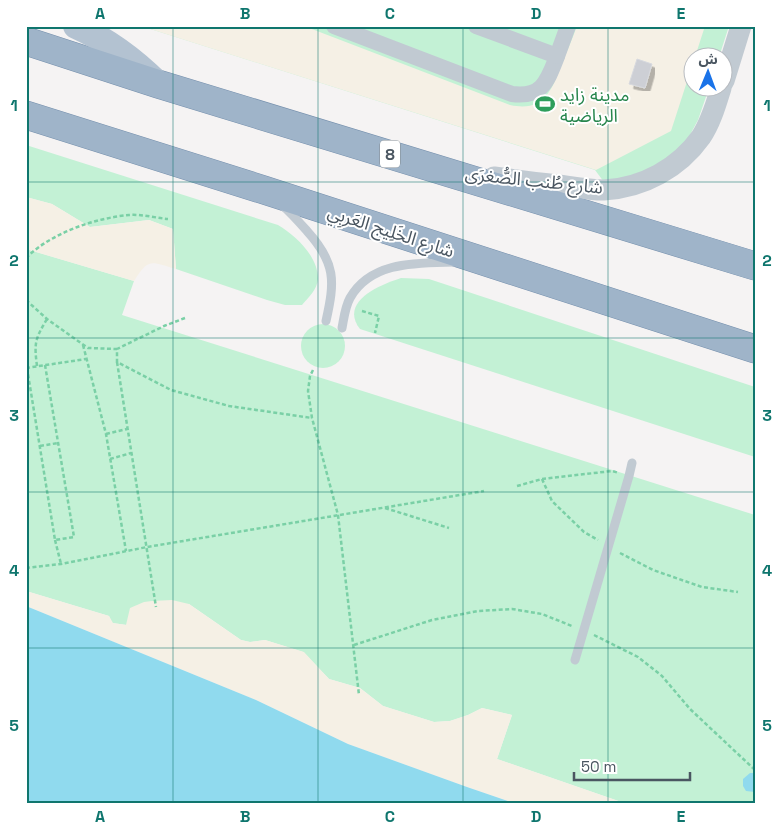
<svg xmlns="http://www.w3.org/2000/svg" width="781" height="830" font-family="'Space Grotesk','Noto Sans Arabic',sans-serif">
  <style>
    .green { fill: #c3f1d5 }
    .sand { fill: #f5f0e5 }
    .water { fill: #90daee }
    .building { fill: #cdcfd5; stroke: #d7d9de; filter: url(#shadow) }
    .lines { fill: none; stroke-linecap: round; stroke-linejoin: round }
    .trunk-casing { stroke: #7690ad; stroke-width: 29 }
    .path { stroke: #7ad0a6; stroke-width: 2.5; stroke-dasharray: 4 2.5; stroke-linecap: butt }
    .service { stroke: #c1cad2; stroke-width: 9 }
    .minor { stroke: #c1cad2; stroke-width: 16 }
    .tertiary { stroke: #c1cad2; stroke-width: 21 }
    .primary { stroke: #b3c2d1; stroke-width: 26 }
    .trunk { stroke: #9fb4c9; stroke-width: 28 }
    .grid { fill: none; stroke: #0f766e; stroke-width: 1; stroke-opacity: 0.55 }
    .labels { text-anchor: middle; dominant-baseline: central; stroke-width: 4; stroke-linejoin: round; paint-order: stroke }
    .shield { fill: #fff; stroke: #808990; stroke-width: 1 }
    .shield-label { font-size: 16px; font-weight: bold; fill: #4a5661 }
    .leisure-label { font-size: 18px; fill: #27864d; stroke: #fff; text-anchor: start }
    .street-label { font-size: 18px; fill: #4a5661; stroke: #fff }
    .neatline { fill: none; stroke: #0f766e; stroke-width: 2 }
    .grid-label { font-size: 16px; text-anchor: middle; font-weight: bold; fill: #0f766e }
  </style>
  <defs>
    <filter id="shadow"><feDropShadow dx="4.5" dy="4.5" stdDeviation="0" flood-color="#0004"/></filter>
  </defs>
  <rect width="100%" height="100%" fill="#f5f3f3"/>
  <g class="green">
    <path d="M141,26H729L719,57L694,58V88H709L698,120L685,144L655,170L604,182L595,170Z"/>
    <path d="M26,145L278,225C296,236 318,256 318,279C317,290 308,298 302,305H285L267,300L176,269L173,229L149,220L90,227L52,204L26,197Z"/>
    <path d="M26,249L134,281L122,315L755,515V804H627L497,759L512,715L482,708L468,715L450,721L434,722L383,706L360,688L329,679L303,652L265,640L250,642L241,640L189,604L127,625L112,623L109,616L26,591Z"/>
    <path d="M401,278L429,279L755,387V457L360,329C339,302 379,285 401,278Z"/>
    <circle cx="323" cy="346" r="22"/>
  </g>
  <g class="sand">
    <path d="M141,26H304L510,105C542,112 551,93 561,66C566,53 572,40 577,26H705L671,131L596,170Z"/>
    <path d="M26,197L52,204L90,227L149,220L173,229L176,269C151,262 149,257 134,281L26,249Z"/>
    <path d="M26,591L109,616L113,623L126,625L130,608L144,602L152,601L172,600L189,604L241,640L250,642L265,640L304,652L329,679L360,688L383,706L434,722L450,721L468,715L482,708L512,715L497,759L627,804H526L511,802L467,787L348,744L256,700L26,606Z"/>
  </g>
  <g class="water">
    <path d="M26,606L256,700L348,744L467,787L511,802L526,804H26Z"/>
    <path d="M750,773H755V792L746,791L743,786V779Z"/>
  </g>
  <path class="building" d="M637,59L652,64L645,88L629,84Z"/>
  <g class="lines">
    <defs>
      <g id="trunk">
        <path d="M26,41L158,84L755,266"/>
        <path d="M26,115L264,190L755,349"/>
      </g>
    </defs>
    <use href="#trunk" class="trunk-casing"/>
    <g class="path">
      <path d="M26,258C51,233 95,218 129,215C142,214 156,218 168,219"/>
      <path d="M26,300L47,319L88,348L117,349"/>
      <path d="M362,311L379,316L375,333"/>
      <path d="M185,318L164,326L117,349V362L171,390L229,406L312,418"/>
      <path d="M83,345L106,434L126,551"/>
      <path d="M117,362L156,607"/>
      <path d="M37,366C34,343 35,339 47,319"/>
      <path d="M26,368L86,359"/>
      <path d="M27,368L55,540L74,537L45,365"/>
      <path d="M313,370L310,376L308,391L312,418L338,515L359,695"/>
      <path d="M106,434L127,429"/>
      <path d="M40,446L58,443"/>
      <path d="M110,459L131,453"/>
      <path d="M542,479L552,501L584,532L598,540"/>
      <path d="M517,486L542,479L612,471L619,473"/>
      <path d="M385,508L449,528"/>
      <path d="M55,540L61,564"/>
      <path d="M620,553L653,570L702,587L738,592"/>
      <path d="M26,568L61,564L147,547L484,491"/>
      <path d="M594,635L638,657L662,676L690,709L755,770"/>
      <path d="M354,645L432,620L478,611L512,609L542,614L572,626"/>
    </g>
    <g class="service">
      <path d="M283,206C292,214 299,222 307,231C336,263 335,281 326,321"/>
      <path d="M342,328C344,318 345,307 350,298C371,261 417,263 454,262"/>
      <path d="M575,660L629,476L632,463"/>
    </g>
    <g class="minor">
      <path d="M334,26L512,94C541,98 547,82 556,59C560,48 564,37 568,26"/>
      <path d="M476,26L557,56"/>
    </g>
    <g class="tertiary">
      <path d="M724,81L741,26"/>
      <path d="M494,177C515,180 537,183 558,185C573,187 589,190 604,190C643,188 679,168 701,137C711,122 716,104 721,88"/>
    </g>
    <path class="primary" d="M76,26C107,40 134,60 158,84"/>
    <use href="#trunk" class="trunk"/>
  </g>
  <path class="grid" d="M173,26V804M318,26V804M463,26V804M608,26V804M26,182H755M26,338H755M26,492H755M26,648H755"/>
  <defs>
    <symbol id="stadium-bare" viewBox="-9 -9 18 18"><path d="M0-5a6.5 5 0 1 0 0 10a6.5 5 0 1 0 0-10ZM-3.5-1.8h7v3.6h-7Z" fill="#2e9e5b" stroke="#fff" stroke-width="2.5" paint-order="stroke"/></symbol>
  </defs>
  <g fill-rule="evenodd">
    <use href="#stadium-bare" x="531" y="90" width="28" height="28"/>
  </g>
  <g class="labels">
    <rect class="shield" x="380" y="140.5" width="20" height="27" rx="4"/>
    <g class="shield-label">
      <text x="390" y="154">8</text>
    </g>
    <g class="leisure-label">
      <text x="560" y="94">مدينة زايد<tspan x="560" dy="21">الرياضية</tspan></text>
    </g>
    <g class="street-label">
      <text transform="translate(534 180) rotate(6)">شارع طُنب الصُّغرَى</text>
      <text transform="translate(391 231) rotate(18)">شارع الخَلِيج العَربِي</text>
    </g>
  </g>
  <rect width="781" height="830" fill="none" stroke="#ffffff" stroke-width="55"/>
  <g transform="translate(708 72) rotate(1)"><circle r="24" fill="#ffffff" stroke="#b7bbc0"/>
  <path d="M0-4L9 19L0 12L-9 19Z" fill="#1a73e8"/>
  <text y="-8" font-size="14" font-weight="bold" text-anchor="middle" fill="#4a5661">ش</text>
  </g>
  <path d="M574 772v8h116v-8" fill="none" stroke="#4a5661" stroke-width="2.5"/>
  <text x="581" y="772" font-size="15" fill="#4a5661" stroke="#ffffff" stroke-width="4" paint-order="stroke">50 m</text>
  <rect x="28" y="28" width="726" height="774" class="neatline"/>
  <g class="grid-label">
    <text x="100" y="19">A</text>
    <text x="245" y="19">B</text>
    <text x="390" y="19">C</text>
    <text x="536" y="19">D</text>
    <text x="681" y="19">E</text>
    <text x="14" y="111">1</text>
    <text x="767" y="111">1</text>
    <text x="14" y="266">2</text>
    <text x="767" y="266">2</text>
    <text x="14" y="421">3</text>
    <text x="767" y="421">3</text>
    <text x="14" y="576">4</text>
    <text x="767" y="576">4</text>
    <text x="14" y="731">5</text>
    <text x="767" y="731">5</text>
    <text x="100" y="822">A</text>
    <text x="245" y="822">B</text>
    <text x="390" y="822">C</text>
    <text x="536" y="822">D</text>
    <text x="681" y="822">E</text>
  </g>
</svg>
